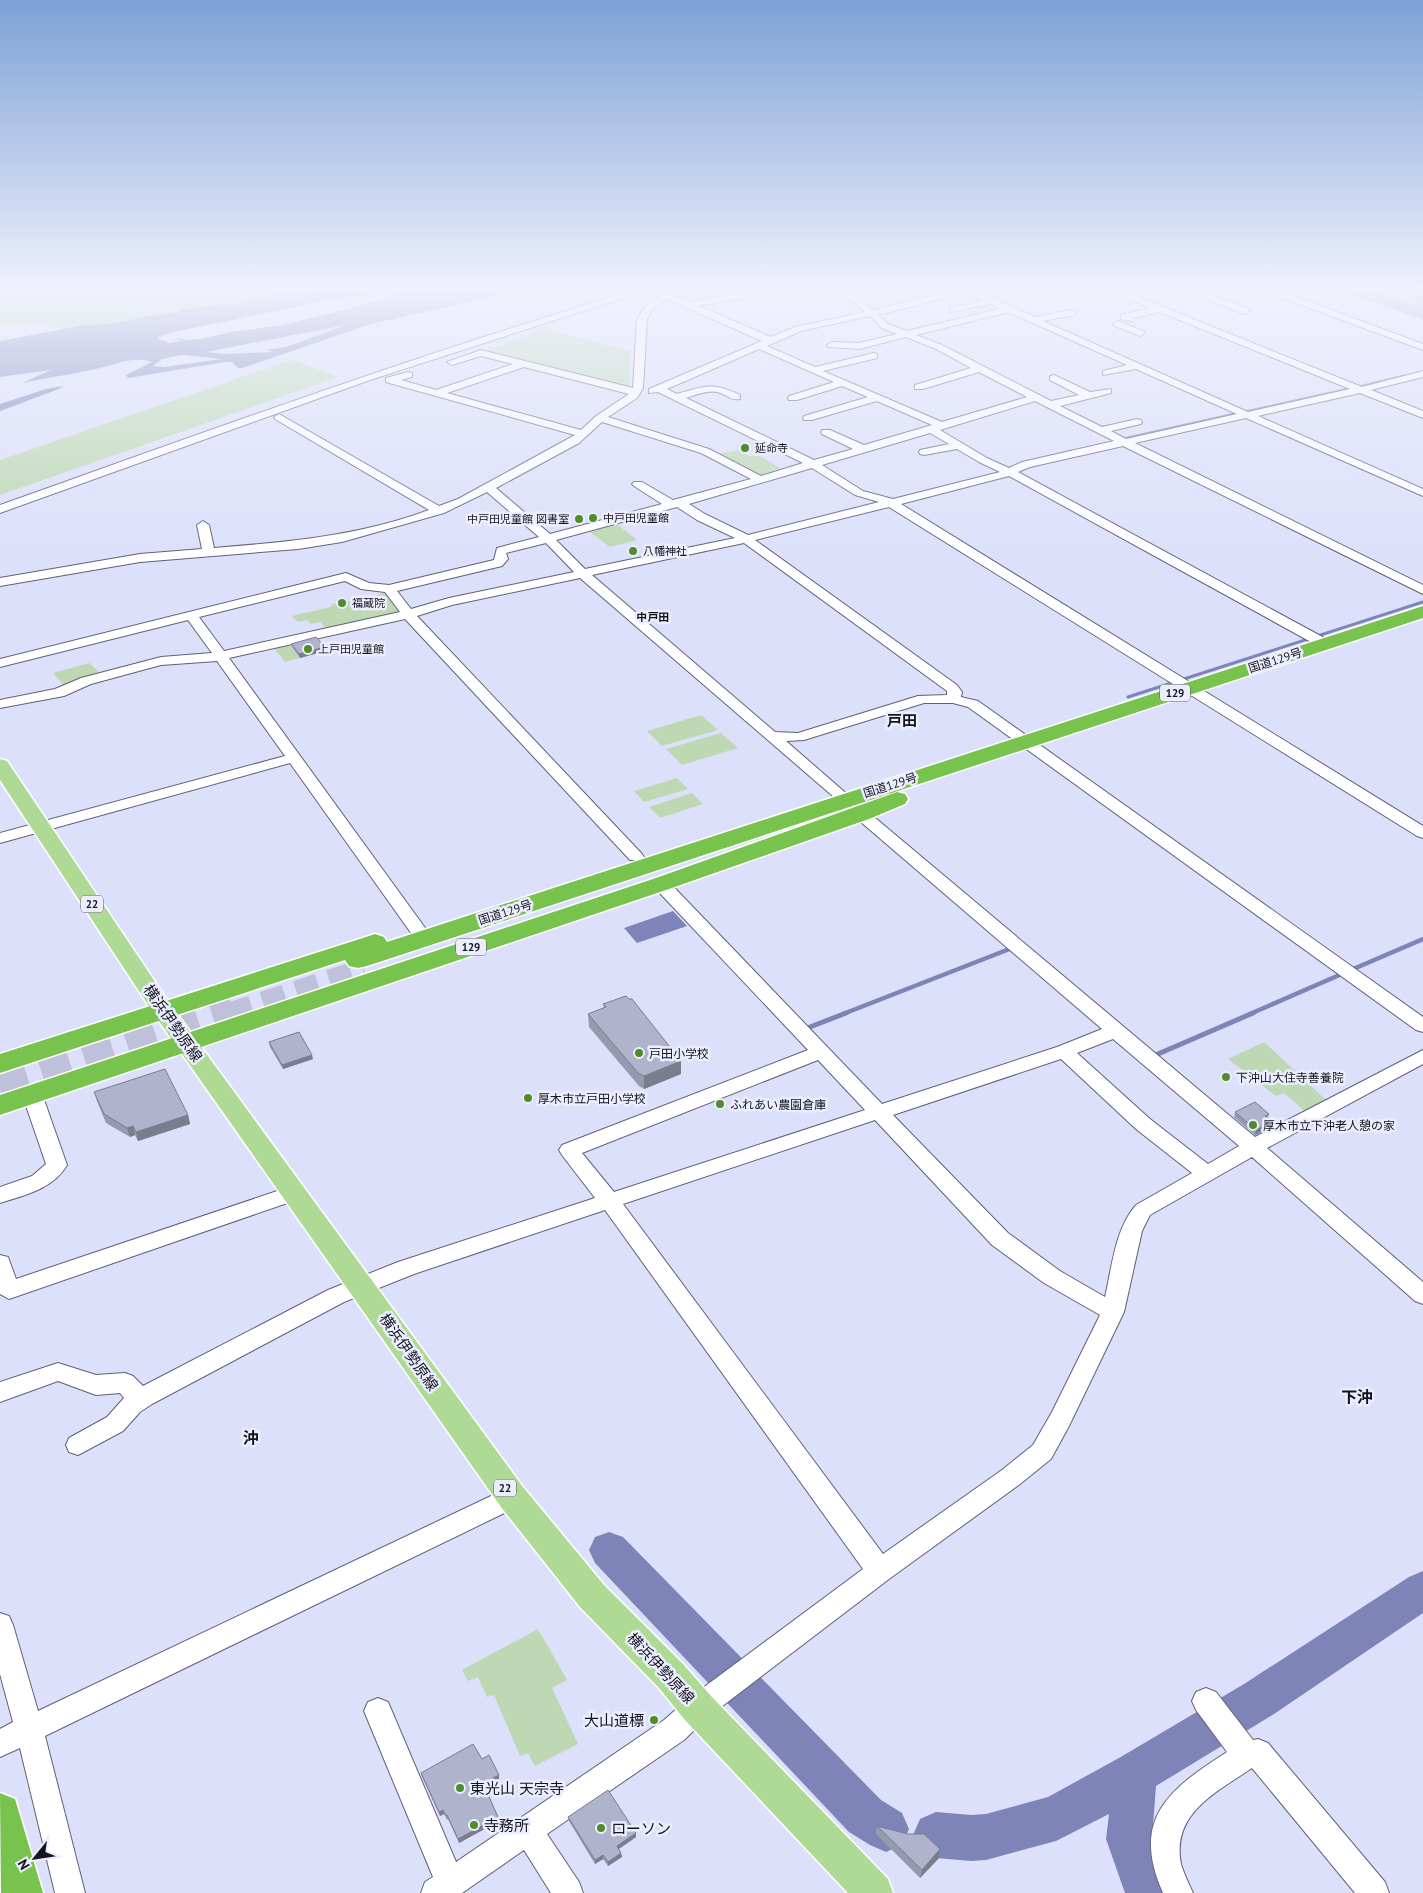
<svg xmlns="http://www.w3.org/2000/svg" width="1423" height="1893" font-family="'PT Sans','Noto Sans JP',sans-serif">
  <style>
    .green { fill: #bdd8b2 }
    .water { fill: #7e84b8; fill-rule: evenodd }
    .lines { fill: none; stroke-linecap: round; stroke-linejoin: round }
    .stream-far3 { stroke: #7e84b8; stroke-width: 2.5 }
    .stream-far2 { stroke: #7e84b8; stroke-width: 3 }
    .stream-far1 { stroke: #7e84b8; stroke-width: 4.5 }
    .stream { stroke: #7e84b8; stroke-width: 5 }
    .river { fill: #7e84b8; fill-rule: evenodd }
    .highway-tunnel-far1 { stroke: #bec1d9; stroke-width: 23; stroke-dasharray: 23 12; stroke-linecap: butt }
    .highway-tunnel { stroke: #bec1d9; stroke-width: 30; stroke-dasharray: 30 15; stroke-linecap: butt }
    .minor-casing { stroke: #5e6177; stroke-width: 2 }
    .major-casing { stroke: #fff; stroke-width: 3 }
    .highway-casing { stroke: #fff; stroke-width: 3 }
    .minor { fill: #fff; fill-rule: evenodd }
    .major { fill: #aeda95; fill-rule: evenodd }
    .highway { fill: #78c24e; fill-rule: evenodd }
    .wall { fill: #969aaf }
    .shaded-wall { fill: #7a7d8e }
    .building { fill: #afb3cb; stroke: #7a7d8e }
    .poi-dot { fill: #508c2b; stroke: #eceefe; stroke-width: 2 }
    .labels { text-anchor: middle; dominant-baseline: central; stroke-width: 5; stroke-linejoin: round; paint-order: stroke }
    .far-poi-label { font-size: 11px; fill: #13141d; stroke: #eceefe; text-anchor: start }
    .far-neighbourhood-label { font-size: 11px; font-weight: bold; fill: #13141d; stroke: #eceefe }
    .shield { fill: #eceefe; stroke: #545560; stroke-width: 1 }
    .shield-label { font-size: 11px; font-weight: bold; fill: #13141d }
    .street-label { font-size: 12px; fill: #13141d; stroke: #eceefe }
    .poi-label { font-size: 12px; fill: #13141d; stroke: #eceefe; text-anchor: start }
    .quarter-label { font-size: 15px; font-weight: bold; fill: #13141d; stroke: #eceefe }
    .near-street-label { font-size: 15px; fill: #13141d; stroke: #eceefe }
    .near-poi-label { font-size: 15px; fill: #13141d; stroke: #eceefe; text-anchor: start }
    .near-neighbourhood-label { font-size: 16px; font-weight: bold; fill: #13141d; stroke: #eceefe }
  </style>
  <rect width="100%" height="100%" fill="#dce0fa"/>
  <g class="green">
    <path d="M0,290H99L86,294V295L115,293L123,290H282L274,294L253,298L239,304H223L180,310L178,312L116,324H101L63,329L36,323L0,325V298L6,293Z"/>
    <path d="M543,329L630,351L629,388L482,353Z"/>
    <path d="M292,360L338,377L0,495V460Z"/>
    <path d="M737,450L750,456H760L785,471L761,477L720,454Z"/>
    <path d="M613,521L637,540L610,547L586,529Z"/>
    <path d="M388,592L403,611L325,629L321,622L311,624L307,620L298,622L292,616L331,607L332,604L375,597L374,596Z"/>
    <path d="M288,643L300,658L285,662L273,647Z"/>
    <path d="M89,663L101,674L65,687L53,673Z"/>
    <path d="M701,715L718,730L662,746L647,731Z"/>
    <path d="M721,733L738,748L682,765L666,749Z"/>
    <path d="M677,778L688,789L644,802L634,791Z"/>
    <path d="M692,793L703,804L660,818L649,807Z"/>
    <path d="M1264,1042L1327,1101L1306,1112L1284,1093L1276,1096L1228,1059Z"/>
    <path d="M538,1629L567,1680L552,1688L578,1744L535,1766L528,1753L520,1756L494,1695L487,1697L478,1677L468,1681L462,1670Z"/>
  </g>
  <g class="water">
    <path d="M320,290H522L371,324L242,368H238L232,362H225L128,378L126,375L152,362C132,355 110,367 91,370C68,375 45,378 22,383L51,370L0,377V347L30,342L0,347V341L80,326L124,322L144,317L178,312L180,310L223,304L234,305L269,295ZM387,293L396,294L382,300L284,325L232,332L201,339L189,340L175,338L181,341L169,343L157,338L174,332L328,300ZM346,325L286,347L267,350L273,352L225,354L206,352ZM183,355L222,359L164,367L153,366L162,359Z"/>
    <path d="M63,386L59,389L0,411V404L46,389Z"/>
    <path d="M673,911L687,926L637,943L624,928Z"/>
  </g>
  <g class="lines">
    <g class="stream-far3">
      <path d="M1358,387L1403,376"/>
      <path d="M1244,412L1352,388"/>
      <path d="M1122,439L1238,413"/>
    </g>
    <path class="stream-far2" d="M1128,697L1423,602"/>
    <g class="stream-far1">
      <path d="M1351,970L1423,939"/>
      <path d="M843,1014L1012,948L1013,950"/>
      <path d="M1250,1014L1344,973"/>
    </g>
    <g class="stream">
      <path d="M810,1027L846,1013"/>
      <path d="M1151,1057L1253,1013"/>
    </g>
    <g class="river">
      <path d="M609,1532L623,1537L881,1800L902,1813L909,1829L902,1845L886,1852L870,1845L849,1832L595,1563L589,1550L595,1537Z"/>
      <path d="M1423,1571V1613L1274,1714L1156,1786L1152,1839L1174,1893H1125L1106,1839L1109,1814L1056,1841L986,1860L971,1861L936,1858L920,1851L913,1835L920,1819L936,1812L971,1815L986,1814L1048,1797L1119,1758L1244,1684L1409,1577Z"/>
    </g>
    <path class="highway-tunnel-far1" d="M230,1014L364,970"/>
    <path class="highway-tunnel" d="M0,1090L234,1013"/>
    <defs>
      <g id="minor">
        <path d="M636,290H648L370,380L0,513V505C211,430 421,353 636,290Z"/>
        <path d="M669,290H678L673,295L690,302L757,290H773L769,293L699,306L771,337L795,327L865,312L838,290H847L873,310L957,290H973L1035,317L1071,310L1076,313L1074,315L1043,321L1248,412L1350,389L1160,312L1133,318L1132,321L1121,319V315L1151,308L1111,292L1110,290H1121L1362,387L1423,371V377L1371,390L1423,411V418L1360,393L1258,416L1423,489V496L1246,418L1135,443L1423,585V594L1123,446L1030,467L1018,472L1330,641L1332,644L1330,647H1320L1009,476L901,504L1423,826V838L1417,836L889,507L755,540L957,685L962,692L961,697L978,701L1423,1017V1032L1416,1030L968,707L953,703H924L804,740L786,741L848,795L845,798H835L580,578L452,605L417,616L642,854L644,857L642,860H630L405,619L229,658L423,925L426,929L423,933L417,934L411,933L290,763L0,843V833L285,756L217,661L161,665L91,684L64,696L0,708V700L55,689L81,678L161,657L212,653L188,620L0,667V659L346,573L369,583L389,585L494,560L497,548L539,537L487,492L444,513L342,542L298,549L140,562L0,586V578L140,554L202,549L197,525L203,521L209,525L214,548C287,542 360,536 429,510L275,419L274,417L279,414L439,506L458,499L575,435L386,382V378L408,372L412,373V377L401,380L436,390L513,364L481,356L452,365L447,362L481,350L633,388L637,319L647,304ZM965,293L983,301L950,308V312L991,304L1000,309L907,331L888,324L878,315ZM667,299L762,341L649,389V393L658,392L803,463L761,476L709,449L608,417L637,398L643,388L647,319L653,308ZM1008,312L1127,365L1103,371V375L1136,369L1237,414L1126,439L1111,431L1141,424L1142,422L1141,420L1137,419L1102,427L1060,406L1111,393V389L1090,392L1054,375L1050,376V380L1079,395L1051,401L942,345L916,335ZM870,316L882,328L897,334L859,343L832,342L827,345L829,347L859,349L906,337L936,349L971,368L915,385V389H923L979,372L1027,397L942,422L823,371L877,358V354L874,353L815,367L767,346L801,331ZM759,349L834,382L789,396L788,398L789,400H797L842,386L868,397L804,416L803,418L804,420H812L877,401L932,425L864,445L830,430H822L821,432L822,434L853,449L814,460L686,398C695,395 707,390 717,392C726,394 731,401 740,399V395C712,382 706,386 677,394L667,389ZM524,367L629,394L596,416L581,430L447,393ZM1035,401L1114,441L1022,462L1009,468L987,458L940,430ZM602,422L701,453L751,479L673,500L642,482H634L632,484L634,486L662,504L550,534L496,488L579,443ZM930,433L949,444L920,450L919,452L920,454L924,455L957,449L979,462L1000,472L893,499L863,491L822,465ZM812,468L855,495L879,502L748,535L705,514L689,504ZM677,507L697,520L735,538L585,569L556,540ZM546,543L574,572L449,598L411,609L397,591L502,566L508,559L506,553ZM744,543L947,691V695L918,696L798,733L775,732L592,575ZM345,581L361,589L385,592L400,612L224,651L199,617Z"/>
        <path d="M1260,290L1283,292L1423,344V350L1277,296L1261,292Z"/>
        <path d="M1206,293L1248,309L1250,311L1245,314L1242,313L1203,298V294Z"/>
        <path d="M1118,321L1143,331L1145,333L1140,336L1115,326L1113,324Z"/>
        <path d="M861,809L867,811L1255,1137L1423,1050V1064L1267,1148L1423,1282V1304L1415,1301L1252,1157L1150,1215L1142,1231L1124,1312L1069,1426L1051,1459L1020,1484L889,1579L708,1717L684,1740L547,1834L579,1882L583,1893H551L524,1850L462,1893H421L425,1882L433,1877L364,1711L368,1702L378,1698L388,1702L456,1862L664,1720L688,1699L863,1569L605,1210L414,1274L344,1302L152,1404L140,1412L123,1431L78,1455L69,1452L66,1445L69,1438L107,1417L124,1398L120,1393L96,1395L58,1381L0,1402V1382L58,1363L96,1375L125,1373L133,1376L143,1386L328,1290L398,1262L595,1198L562,1155L559,1150L562,1145L808,1050L655,888L653,884L655,880H667L882,1104L1057,1047L1102,1029L855,817L853,814L855,811ZM1113,1039L1239,1146L1208,1164L1150,1119L1077,1053ZM1061,1059L1136,1129L1192,1173L1136,1205C1115,1229 1112,1267 1105,1297L1060,1271L1008,1233L893,1115ZM818,1060L865,1110L614,1192L582,1153ZM875,1120L992,1245L1044,1283L1100,1315L1052,1412L1033,1445L1002,1470L883,1554L623,1204Z"/>
        <path d="M32,1087L39,1089L42,1094L67,1165C53,1189 25,1195 0,1203V1187L32,1176L46,1164L22,1094L25,1089Z"/>
        <path d="M295,1185L302,1188L305,1193L302,1198L9,1299L0,1294V1255L8,1257L16,1279Z"/>
        <path d="M512,1486L521,1489L524,1497L521,1505L45,1736L85,1893H55L20,1748L0,1757V1729L13,1722L0,1674V1613L9,1616L13,1625L38,1711Z"/>
        <path d="M1206,1688L1216,1692L1253,1740L1258,1739L1268,1743L1385,1882L1389,1893H1355L1252,1768C1217,1792 1171,1813 1181,1864C1184,1874 1189,1884 1193,1893H1163C1130,1819 1169,1789 1227,1752L1196,1710L1192,1701L1196,1692Z"/>
      </g>
      <path id="major" d="M0,759L7,761L172,1007L523,1487L604,1585L683,1664L711,1696L888,1879L893,1893H848L685,1720L659,1688L580,1607L501,1507L156,1017L0,780Z"/>
      <g id="highway">
        <path d="M1423,606V618L367,966L358,968L349,966L345,960L0,1073V1054L366,937L375,934L384,937L387,942Z"/>
        <path d="M897,792L905,794L908,799L905,804L869,819L669,889L0,1115V1095L653,879Z"/>
        <path d="M0,1793L15,1799L43,1893H1Z"/>
      </g>
    </defs>
    <use href="#minor" class="minor-casing"/>
    <use href="#major" class="major-casing"/>
    <use href="#highway" class="highway-casing"/>
    <use href="#minor" class="minor"/>
    <use href="#major" class="major"/>
    <use href="#highway" class="highway"/>
  </g>
  <g class="wall">
    <path d="M1338,290H1423V320Z"/>
    <path d="M291,644L325,647V651L300,658L292,647Z"/>
    <path d="M603,1004L681,1074L644,1089L639,1086L589,1027L588,1014L604,1008Z"/>
    <path d="M269,1042L313,1059L283,1069L270,1047Z"/>
    <path d="M94,1092L188,1115L190,1124L138,1141L135,1135L130,1137L106,1123L97,1101Z"/>
    <path d="M1235,1112L1269,1114L1268,1118L1271,1127L1255,1135L1234,1117Z"/>
    <path d="M482,1759L499,1779L492,1783L494,1788L495,1792L488,1796L498,1817L499,1821L459,1843L448,1819L447,1820L444,1814L440,1816L422,1777L421,1773Z"/>
    <path d="M568,1817L636,1837L619,1849L622,1857L608,1866L603,1859L595,1864L569,1821Z"/>
    <path d="M877,1826L940,1849L939,1858L920,1878L876,1834Z"/>
  </g>
  <g class="shaded-wall">
    <path d="M325,647V651L300,658L299,654Z"/>
    <path d="M312,1055L313,1059L283,1069L282,1065Z"/>
    <path d="M681,1061V1074L644,1089V1076Z"/>
    <path d="M188,1115L190,1124L138,1141L136,1132Z"/>
    <path d="M1272,1122L1271,1127L1255,1135L1256,1130Z"/>
    <path d="M133,1126L135,1135L130,1137L127,1128Z"/>
    <path d="M499,1775V1779L491,1784V1779Z"/>
    <path d="M494,1788L495,1792L487,1796V1792Z"/>
    <path d="M443,1810L444,1814L440,1816L439,1812Z"/>
    <path d="M498,1817L499,1821L459,1843L458,1839Z"/>
    <path d="M636,1833V1837L617,1850V1846Z"/>
    <path d="M940,1849L939,1858L920,1878L922,1870Z"/>
    <path d="M621,1853L622,1857L608,1866V1862Z"/>
    <path d="M603,1855V1859L595,1864V1860Z"/>
  </g>
  <g class="building">
    <path d="M1364,290H1423V310Z"/>
    <path d="M316,637L325,647L299,654L291,644Z"/>
    <path d="M626,996L629,999H632L681,1061L644,1076L638,1073L588,1014L606,1007L603,1004Z"/>
    <path d="M299,1032L312,1055L282,1065L269,1042Z"/>
    <path d="M165,1069L188,1115L136,1132L133,1126L127,1128L104,1114L94,1092Z"/>
    <path d="M1255,1102L1269,1114L1265,1116L1272,1122L1256,1130L1235,1112Z"/>
    <path d="M473,1744L482,1759L489,1755L499,1775L491,1779L494,1788L487,1792L498,1817L458,1839L447,1815L446,1816L443,1810L439,1812L421,1773Z"/>
    <path d="M608,1790L636,1833L617,1846L621,1853L608,1862L603,1855L595,1860L568,1817Z"/>
    <path d="M877,1826L908,1834H924L940,1849L922,1870Z"/>
  </g>
  <linearGradient id="sky" x2="0" y2="1"><stop stop-color="#7da1d5"/><stop offset="0.52" stop-color="#eff1fd"/><stop offset="1" stop-color="#eff1fd" stop-opacity="0"/></linearGradient>
  <rect width="1423" height="555" fill="url(#sky)"/>
  <g class="poi-dot">
    <circle cx="745" cy="448" r="5"/>
    <circle cx="593" cy="518" r="5"/>
    <circle cx="579" cy="519" r="5"/>
    <circle cx="633" cy="551" r="5"/>
    <circle cx="342" cy="603" r="5"/>
    <circle cx="308" cy="649" r="5"/>
    <circle cx="639" cy="1053" r="5"/>
    <circle cx="1226" cy="1077" r="5"/>
    <circle cx="528" cy="1098" r="5"/>
    <circle cx="720" cy="1104" r="5"/>
    <circle cx="1253" cy="1125" r="5"/>
    <circle cx="654" cy="1720" r="5"/>
    <circle cx="460" cy="1788" r="5"/>
    <circle cx="474" cy="1825" r="5"/>
    <circle cx="601" cy="1828" r="5"/>
  </g>
  <g class="labels">
    <g class="far-poi-label">
      <text x="755" y="448">延命寺</text>
      <text x="603" y="518">中戸田児童館</text>
      <text x="569" y="519" text-anchor="end">中戸田児童館 図書室</text>
      <text x="643" y="551">八幡神社</text>
      <text x="352" y="603">福蔵院</text>
      <text x="318" y="649">上戸田児童館</text>
    </g>
    <g class="far-neighbourhood-label">
      <text x="653" y="617">中戸田</text>
    </g>
    <g class="shield">
      <rect x="1160" y="684.5" width="30" height="17" rx="4"/>
      <rect x="81" y="895.5" width="22" height="17" rx="4"/>
      <rect x="456" y="938.5" width="30" height="17" rx="4"/>
      <rect x="494" y="1479.5" width="22" height="17" rx="4"/>
    </g>
    <g class="shield-label">
      <text x="1175" y="693">129</text>
      <text x="92" y="904">22</text>
      <text x="471" y="947">129</text>
      <text x="505" y="1488">22</text>
    </g>
    <g class="street-label">
      <text transform="translate(1275 660) rotate(-18)">国道129号</text>
      <text transform="translate(890 785) rotate(-18)">国道129号</text>
      <text transform="translate(505 912) rotate(-18)">国道129号</text>
    </g>
    <g class="poi-label">
      <text x="649" y="1053">戸田小学校</text>
      <text x="1236" y="1077">下沖山大住寺善養院</text>
      <text x="538" y="1098">厚木市立戸田小学校</text>
      <text x="730" y="1104">ふれあい農園倉庫</text>
      <text x="1263" y="1125">厚木市立下沖老人憩の家</text>
    </g>
    <g class="quarter-label">
      <text x="902" y="720">戸田</text>
    </g>
    <g class="near-street-label">
      <text transform="translate(173 1023) rotate(55)">横浜伊勢原線</text>
      <text transform="translate(409 1352) rotate(55)">横浜伊勢原線</text>
      <text transform="translate(661 1668) rotate(47)">横浜伊勢原線</text>
    </g>
    <g class="near-poi-label">
      <text x="644" y="1720" text-anchor="end">大山道標</text>
      <text x="470" y="1788">東光山 天宗寺</text>
      <text x="484" y="1825">寺務所</text>
      <text x="611" y="1828">ローソン</text>
    </g>
    <g class="near-neighbourhood-label">
      <text x="1357" y="1397">下沖</text>
      <text x="251" y="1438">沖</text>
    </g>
  </g>
  <g transform="translate(35 1858) rotate(240)" stroke="#eceefe" stroke-width="4" paint-order="stroke">
  <path d="M0-4L9 19L0 12L-9 19Z" fill="#13141d"/>
  <text y="-8" font-size="14" font-weight="bold" text-anchor="middle" fill="#13141d">N</text>
  </g>
</svg>
